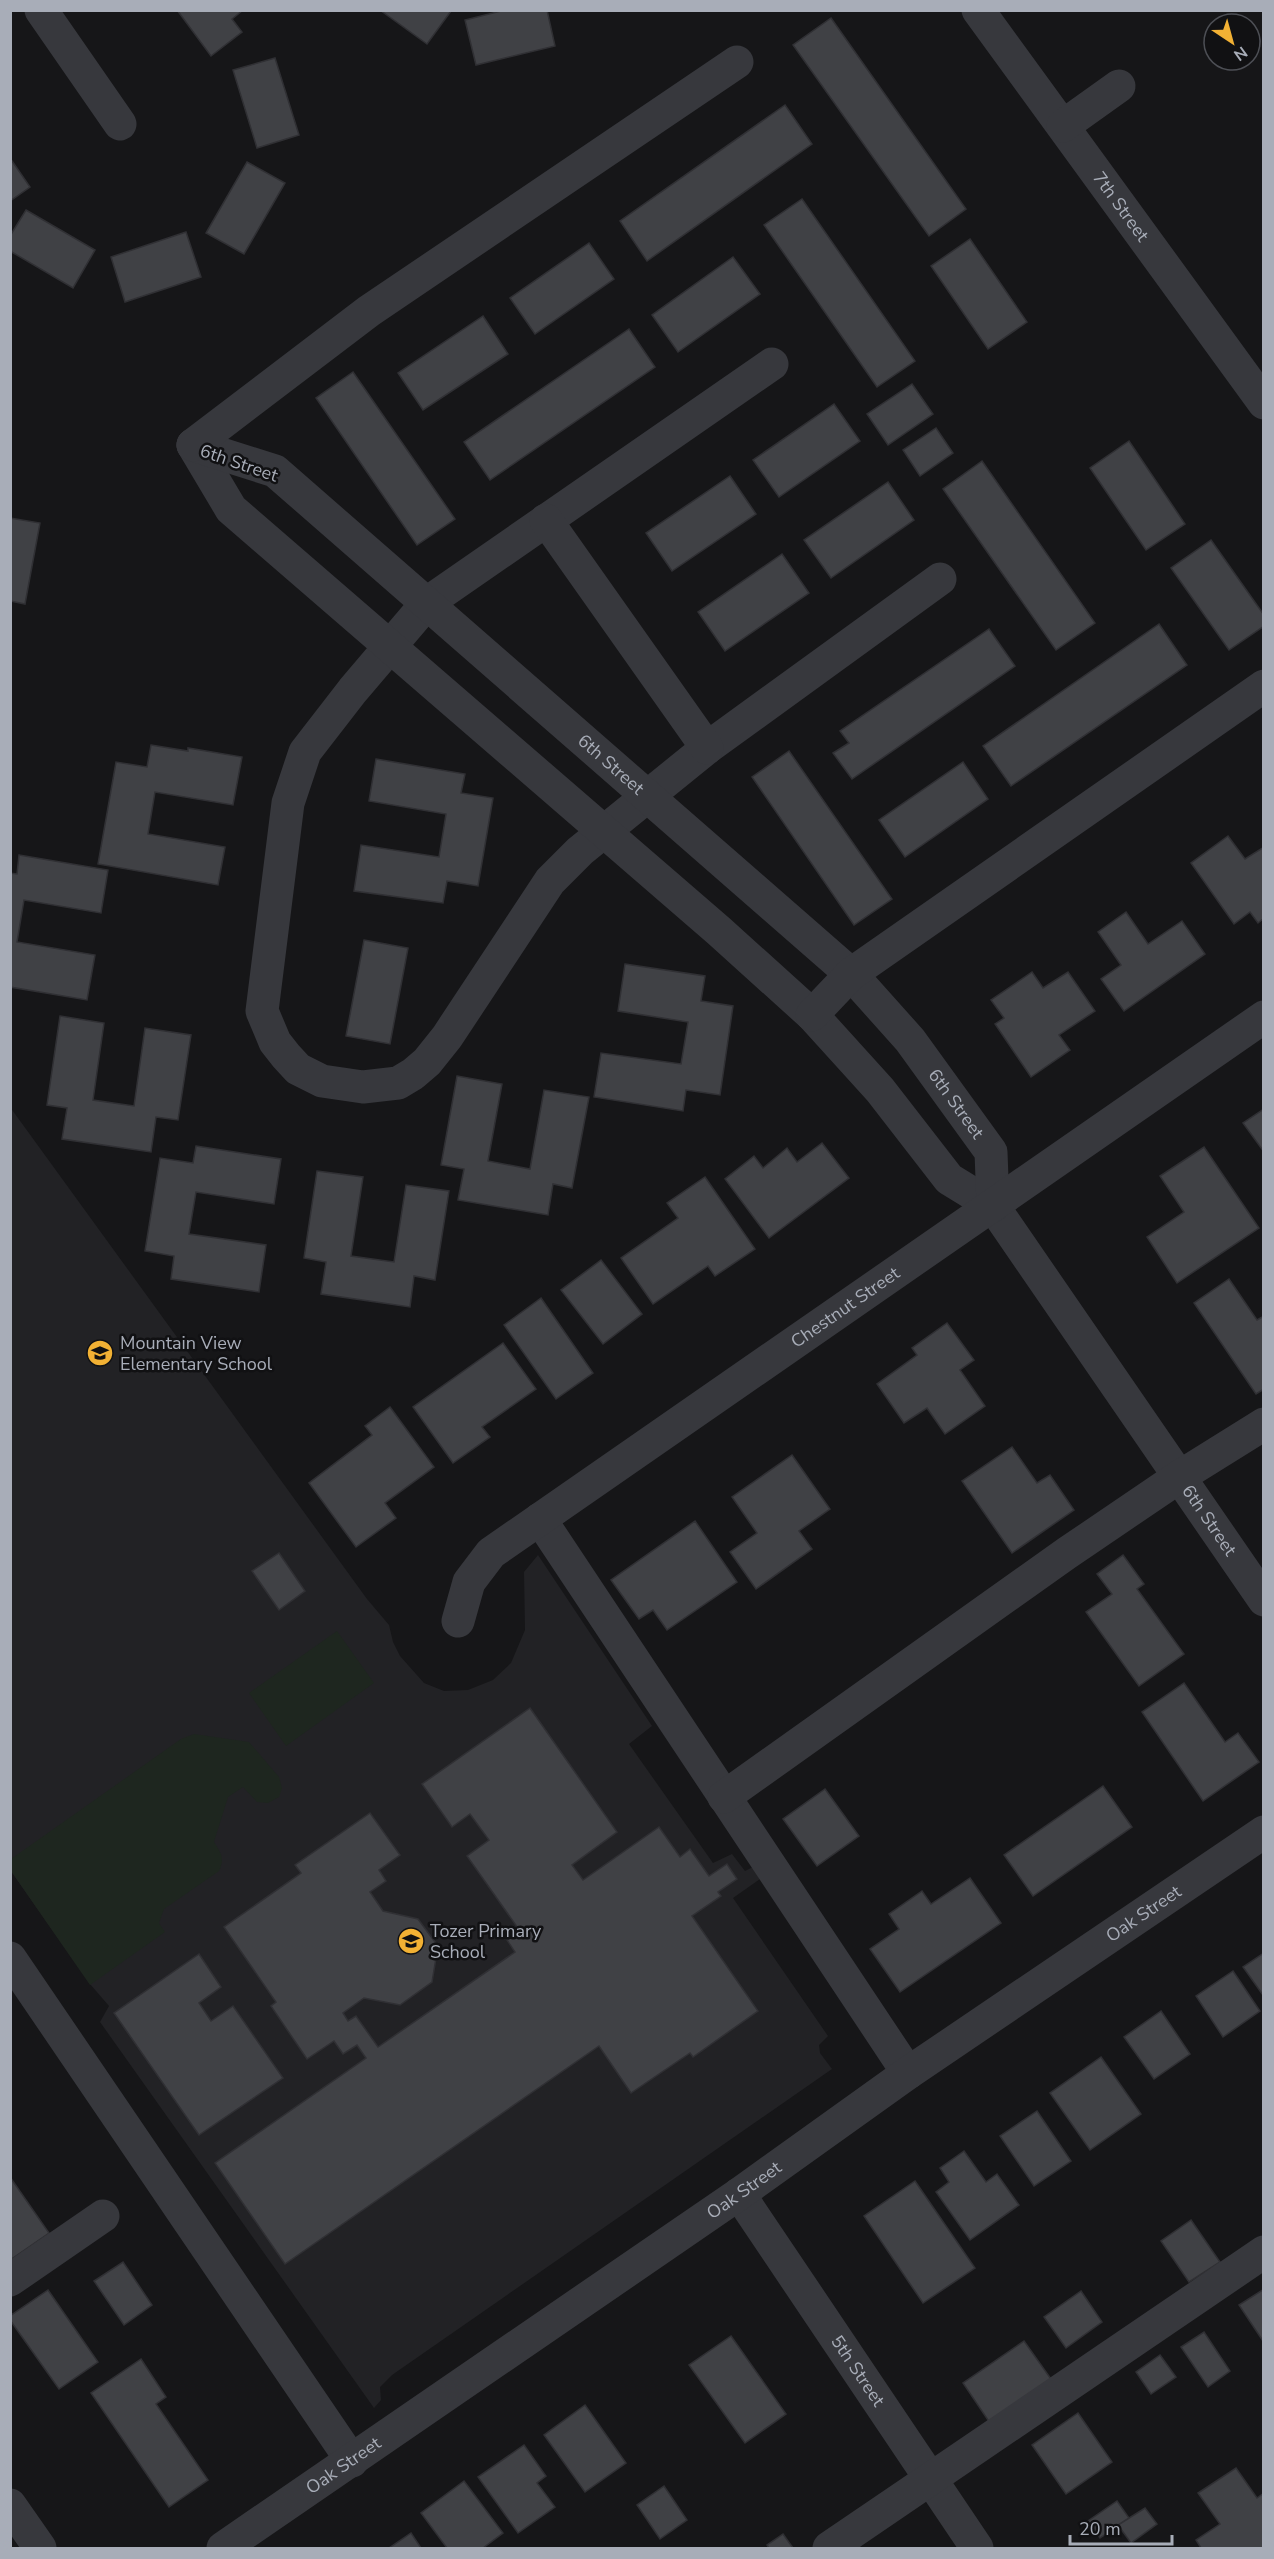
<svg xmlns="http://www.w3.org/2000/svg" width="1274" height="2559" font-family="'Nunito Sans',sans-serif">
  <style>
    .built { fill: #222225 }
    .green { fill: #1e261f }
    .building { fill: #404145; stroke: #303034; stroke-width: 1.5 }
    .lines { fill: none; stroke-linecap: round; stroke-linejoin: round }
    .minor { stroke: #37383d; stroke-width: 33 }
    .labels { text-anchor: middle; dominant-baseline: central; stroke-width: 5; stroke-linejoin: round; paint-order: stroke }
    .street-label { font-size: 18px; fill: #a8adb8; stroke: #111113 }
    .poi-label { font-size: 18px; fill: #a8adb8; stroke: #111113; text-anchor: start }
  </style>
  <rect width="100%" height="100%" fill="#161618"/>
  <path class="built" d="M10,1107L367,1599L389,1625L393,1642L400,1656L424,1683L444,1691L468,1690L493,1680L511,1663L525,1630L524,1572L538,1555L652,1726L629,1744L713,1863L732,1854L745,1871L753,1867L760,1879L733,1898L828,2036L819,2045L820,2053L832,2069L392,2375L380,2387L381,2400L374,2408L100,2022L109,2006L90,1984L11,1871Z"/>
  <g class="green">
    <path d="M337,1631L374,1683L286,1746L249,1693Z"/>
    <path d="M194,1734L249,1742L279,1777L282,1788L279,1797L268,1803L257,1802L243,1787L228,1797L214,1842C221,1853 225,1858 219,1871L164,1909L159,1923L165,1932L90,1985L11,1871V1859L181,1739Z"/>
  </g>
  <g class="building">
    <path d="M177,10H243L232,19L242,32L211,56Z"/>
    <path d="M380,10H451V11L427,44Z"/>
    <path d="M505,10H547L555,46L476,65L465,20Z"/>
    <path d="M831,18L966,209L929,236L793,45Z"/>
    <path d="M275,58L299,135L257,148L233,70Z"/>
    <path d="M785,105L812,144L647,261L620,221Z"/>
    <path d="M10,158L30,187L10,201Z"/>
    <path d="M247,162L285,183L244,254L206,233Z"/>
    <path d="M802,199L915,361L877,387L764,225Z"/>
    <path d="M26,210L95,250L73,288L10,251V236Z"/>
    <path d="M186,232L201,277L125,302L111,257Z"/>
    <path d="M970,239L1027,322L988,349L931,266Z"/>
    <path d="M589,243L614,279L535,334L510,298Z"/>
    <path d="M733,257L760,294L678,352L652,315Z"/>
    <path d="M483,316L508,354L423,410L398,373Z"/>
    <path d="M629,329L655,367L490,480L464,442Z"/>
    <path d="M353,372L455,519L417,545L316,398Z"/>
    <path d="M912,384L933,414L888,445L867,414Z"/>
    <path d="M834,404L860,441L779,497L753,460Z"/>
    <path d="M936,428L953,453L920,476L903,450Z"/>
    <path d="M1129,441L1185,524L1146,550L1090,468Z"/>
    <path d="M982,461L1095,623L1056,650L943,489Z"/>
    <path d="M730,476L756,514L672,571L646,533Z"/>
    <path d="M888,482L914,520L831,578L804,540Z"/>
    <path d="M10,518L40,523L25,604L10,601Z"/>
    <path d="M1211,540L1264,615V626L1229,650L1171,568Z"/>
    <path d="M782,554L809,593L725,651L698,612Z"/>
    <path d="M1159,624L1187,665L1011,786L983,746Z"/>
    <path d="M989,629L1015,666L852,779L833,753L849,743L840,731Z"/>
    <path d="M151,745L188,751V748L242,757L233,805L155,792L148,834L225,847L218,885L98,864L116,762L147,767Z"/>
    <path d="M789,751L892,899L854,925L752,777Z"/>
    <path d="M376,759L465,774L461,793L493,798L478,886L447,881L443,903L354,891L361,845L439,857L446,814L369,801Z"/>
    <path d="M963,762L988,799L905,857L879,820Z"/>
    <path d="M1228,836L1245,859L1264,847V918L1258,923L1250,912L1234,924L1191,863Z"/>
    <path d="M19,855L108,870L101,913L24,900L17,942L95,955L87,1000L10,987V873L17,874Z"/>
    <path d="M1126,912L1148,944L1182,921L1205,954L1124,1011L1101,979L1121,965L1098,932Z"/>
    <path d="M364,940L408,948L390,1044L346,1036Z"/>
    <path d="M625,964L705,976L701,1001L733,1006L720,1095L686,1090L683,1111L594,1097L601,1053L681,1064L688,1022L618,1011Z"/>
    <path d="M1032,972L1043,988L1068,972L1095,1011L1059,1035L1070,1050L1031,1077L995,1024L1004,1018L991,1000Z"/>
    <path d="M60,1016L104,1023L93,1100L134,1106L145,1028L191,1035L178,1120L156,1117L151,1152L62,1139L67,1108L47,1105Z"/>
    <path d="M457,1076L502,1084L488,1161L530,1169L544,1090L589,1097L572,1188L553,1184L548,1215L458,1200L464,1169L441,1165Z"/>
    <path d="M1264,1109V1152L1243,1123Z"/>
    <path d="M822,1143L849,1178L769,1238L725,1179L754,1156L763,1168L787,1148L797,1162Z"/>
    <path d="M196,1146L281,1159L274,1204L196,1192L189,1234L266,1245L259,1292L171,1279L174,1256L145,1251L160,1158L193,1163Z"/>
    <path d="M1204,1147L1259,1228L1177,1283L1147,1237L1184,1212L1160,1176Z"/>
    <path d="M317,1171L363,1177L351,1256L394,1262L406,1185L449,1191L435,1280L414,1276L410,1307L321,1294L326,1262L304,1258Z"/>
    <path d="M705,1177L755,1249L715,1276L708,1266L653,1304L621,1258L678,1218L667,1203Z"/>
    <path d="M601,1260L642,1314L603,1344L561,1290Z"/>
    <path d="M1229,1279L1257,1320L1264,1316V1389L1256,1394L1194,1303Z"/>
    <path d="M541,1298L593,1373L556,1399L504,1325Z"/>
    <path d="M947,1323L974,1360L960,1370L985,1406L945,1434L927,1408L904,1423L877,1384L917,1355L912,1348Z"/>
    <path d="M503,1343L536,1389L482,1427L490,1437L453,1463L413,1407Z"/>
    <path d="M390,1407L434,1467L385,1503L396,1518L356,1547L309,1483L372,1435L365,1426Z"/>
    <path d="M1012,1447L1037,1483L1050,1475L1074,1510L1012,1553L962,1481Z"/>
    <path d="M792,1455L830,1509L799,1531L812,1549L756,1589L730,1552L757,1533L732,1497Z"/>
    <path d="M695,1521L737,1582L667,1630L653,1610L639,1619L611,1580Z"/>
    <path d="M279,1553L305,1591L279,1610L252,1571Z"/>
    <path d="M1123,1555L1144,1584L1137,1589L1184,1654L1139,1686L1086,1612L1112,1594L1097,1574Z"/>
    <path d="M1184,1683L1225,1742L1238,1733L1259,1762L1203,1801L1142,1712Z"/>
    <path d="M530,1708L617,1832L572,1865L583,1880L659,1827L680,1857L690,1849L709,1876L727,1864L737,1879L718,1892L721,1896L692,1916L758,2011L693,2057L690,2053L631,2093L599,2046L285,2264L215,2163L366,2058L357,2045L343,2054L334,2041L307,2059L271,2006L276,2002L224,1927L301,1873L295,1865L370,1813L400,1855L379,1870L386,1881L370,1892L383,1911L418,1919L438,1946L432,1982L400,2005L364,1998L343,2013L348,2021L356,2016L378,2047L515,1952L507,1940L520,1931L467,1856L489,1840L470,1814L452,1827L422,1784Z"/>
    <path d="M1103,1786L1132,1827L1033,1896L1004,1855Z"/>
    <path d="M825,1789L859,1836L817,1866L783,1819Z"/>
    <path d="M970,1878L1001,1923L900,1992L870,1949L899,1929L889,1914L922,1891L931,1904Z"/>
    <path d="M1264,1953V1994L1263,1995L1243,1967Z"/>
    <path d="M199,1954L221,1987L199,2003L211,2021L233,2006L283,2078L199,2135L114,2013Z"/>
    <path d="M1233,1971L1260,2011L1223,2037L1196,1996Z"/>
    <path d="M1161,2011L1190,2054L1154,2079L1124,2037Z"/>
    <path d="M1101,2057L1141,2114L1090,2150L1050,2093Z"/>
    <path d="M1037,2111L1071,2161L1034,2186L1000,2136Z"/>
    <path d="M964,2151L986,2182L997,2174L1019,2205L970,2240L936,2192L949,2182L940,2168Z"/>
    <path d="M10,2177L49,2233L10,2260Z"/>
    <path d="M915,2181L975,2268L923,2303L864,2216Z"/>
    <path d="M1191,2220L1220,2262L1189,2282L1161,2241Z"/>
    <path d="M123,2262L152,2305L124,2325L94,2281Z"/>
    <path d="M1264,2289V2340L1263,2341L1239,2305Z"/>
    <path d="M48,2290L98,2362L59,2389L10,2320V2316Z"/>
    <path d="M1081,2291L1102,2322L1066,2348L1044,2317Z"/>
    <path d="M1204,2332L1230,2371L1208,2387L1181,2347Z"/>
    <path d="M731,2336L786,2414L745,2443L689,2365Z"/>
    <path d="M1024,2341L1056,2386L994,2429L963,2383Z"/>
    <path d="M1160,2355L1176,2377L1151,2394L1136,2372Z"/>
    <path d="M141,2359L166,2397L156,2404L208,2480L169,2507L91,2393Z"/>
    <path d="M585,2405L626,2463L585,2492L544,2435Z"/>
    <path d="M1078,2413L1112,2462L1066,2494L1032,2445Z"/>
    <path d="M524,2445L546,2476L537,2483L555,2507L518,2533L478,2477Z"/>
    <path d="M1236,2468L1257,2498L1264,2493V2548H1201L1196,2540L1220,2524L1198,2493Z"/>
    <path d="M464,2481L503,2533L483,2548H447L421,2513Z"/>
    <path d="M664,2486L687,2520L660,2539L637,2505Z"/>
    <path d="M1117,2501L1129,2518L1100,2538L1088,2521Z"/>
    <path d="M1145,2508L1157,2524L1131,2543L1118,2525Z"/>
    <path d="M411,2533L421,2548H389Z"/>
    <path d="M783,2534L793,2548H769L767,2545Z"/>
  </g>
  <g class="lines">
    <g class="minor">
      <path d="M41,10L120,124"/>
      <path id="s1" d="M978,10L1264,403"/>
      <path d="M1063,126L1119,86"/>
      <path d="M772,364L427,603L353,690L305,752L288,803L262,1011L275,1042L286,1056L298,1069L322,1081L363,1087L398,1083L413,1074L427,1062L447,1037L550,881L580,851L707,748L940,579"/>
      <path id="s2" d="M193,445L231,509L719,931L812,1015L880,1090L949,1179L993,1206L1264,1600"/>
      <path id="s3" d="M193,445L275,471L851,974L910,1040L991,1152L993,1206"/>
      <path d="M193,445L369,311L737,62"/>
      <path d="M546,520L707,748"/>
      <path d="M812,1015L851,974L1264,686"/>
      <path d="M540,1519L908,2073"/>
      <path id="s4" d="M458,1621L469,1582L491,1553L1264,1017"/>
      <path d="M724,1797L1067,1553L1179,1477L1264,1424"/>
      <path d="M10,1958L352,2461"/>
      <path id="s5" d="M739,2194L977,2548"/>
      <path d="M10,2280L103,2216"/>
      <path d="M10,2505L40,2548"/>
      <path id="s6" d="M223,2548L739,2194L908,2073L1264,1832"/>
      <path d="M829,2548L1264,2252"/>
    </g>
  </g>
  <defs>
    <symbol id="school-disc" viewBox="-11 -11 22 22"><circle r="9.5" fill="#f2b134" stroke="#111113"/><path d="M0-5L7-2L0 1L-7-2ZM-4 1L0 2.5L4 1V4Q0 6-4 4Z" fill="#111"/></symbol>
  </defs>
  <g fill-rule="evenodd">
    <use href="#school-disc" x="85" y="1338" width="30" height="30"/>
    <use href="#school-disc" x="396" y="1926" width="30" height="30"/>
  </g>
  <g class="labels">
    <g class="street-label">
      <text stroke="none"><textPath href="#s1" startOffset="243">7th Street</textPath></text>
      <text transform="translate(239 463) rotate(19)">6th Street</text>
      <text stroke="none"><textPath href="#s3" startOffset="532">6th Street</textPath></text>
      <text stroke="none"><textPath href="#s3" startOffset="1018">6th Street</textPath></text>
      <text stroke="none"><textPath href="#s4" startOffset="508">Chestnut Street</textPath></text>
      <text stroke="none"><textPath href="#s2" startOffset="1492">6th Street</textPath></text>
      <text stroke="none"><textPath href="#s6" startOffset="1118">Oak Street</textPath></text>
      <text stroke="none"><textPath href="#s6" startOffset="632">Oak Street</textPath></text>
      <text stroke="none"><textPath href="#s5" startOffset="213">5th Street</textPath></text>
      <text stroke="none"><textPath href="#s6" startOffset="146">Oak Street</textPath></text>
    </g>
    <g class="poi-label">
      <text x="120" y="1343">Mountain View<tspan x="120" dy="21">Elementary School</tspan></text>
      <text x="430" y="1931">Tozer Primary<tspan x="430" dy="21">School</tspan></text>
    </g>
  </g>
  <rect width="1274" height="2559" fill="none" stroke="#a8adb8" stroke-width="24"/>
  <g transform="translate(1232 42) rotate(144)"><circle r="28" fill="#111113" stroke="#4d4f55" stroke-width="1.5"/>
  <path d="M0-4.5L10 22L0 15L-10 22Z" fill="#f2b134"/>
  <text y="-9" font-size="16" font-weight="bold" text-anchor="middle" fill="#a8adb8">N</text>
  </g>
  <path d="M1070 2535v9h102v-9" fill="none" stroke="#a8adb8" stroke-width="3"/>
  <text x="1079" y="2535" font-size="18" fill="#a8adb8" stroke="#111113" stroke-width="4.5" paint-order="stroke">20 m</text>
</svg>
